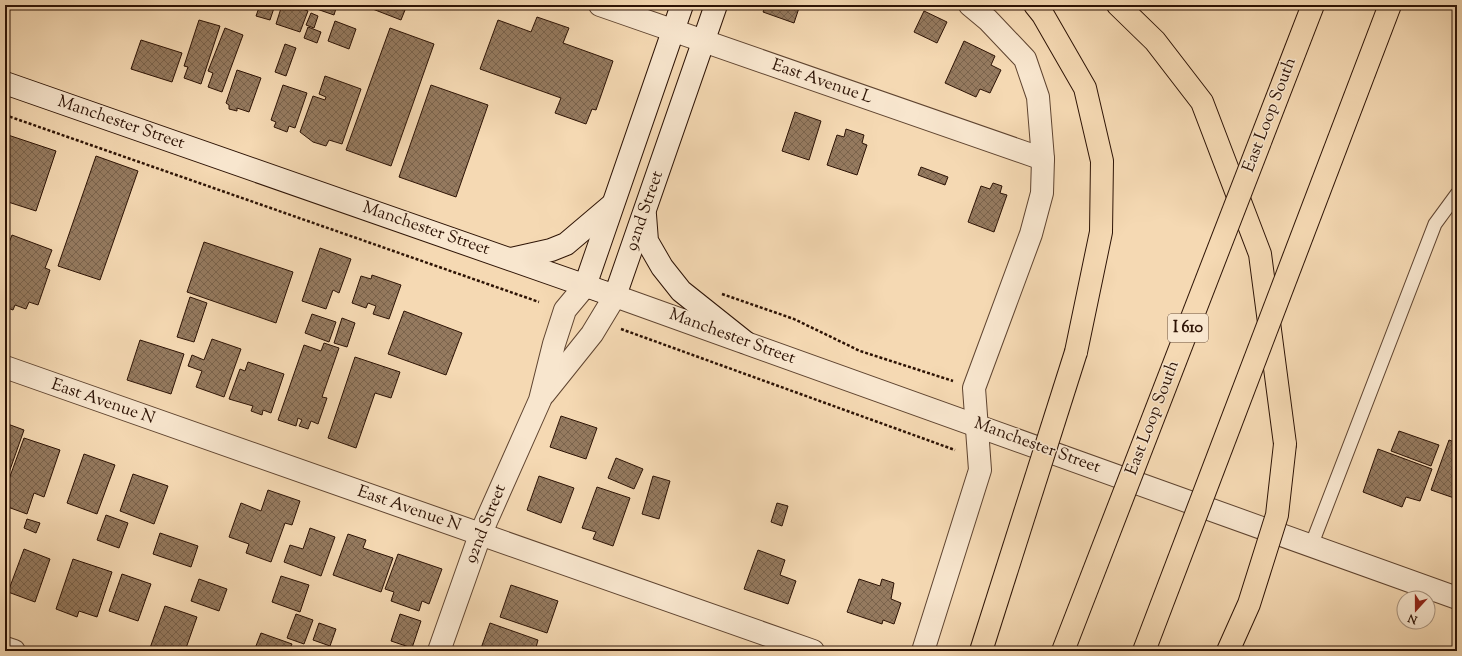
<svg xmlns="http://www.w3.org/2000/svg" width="1462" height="656" font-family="'Sorts Mill Goudy',serif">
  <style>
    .building { fill: url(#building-cross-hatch); stroke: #2d1305 }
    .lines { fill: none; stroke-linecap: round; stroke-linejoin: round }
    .service-casing { stroke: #5f4430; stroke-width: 15 }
    .minor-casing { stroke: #5f4430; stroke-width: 24 }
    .tertiary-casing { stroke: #5f4430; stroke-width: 24 }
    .secondary-casing { stroke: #2d1305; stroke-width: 24 }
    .motorway-casing { stroke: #2d1305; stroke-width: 24 }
    .path { stroke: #2d1305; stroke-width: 2.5; stroke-dasharray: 3 2; stroke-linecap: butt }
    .service { stroke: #f8e6ce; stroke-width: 13 }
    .minor { stroke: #f8e6ce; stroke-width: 22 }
    .tertiary { stroke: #f8e6ce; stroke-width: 22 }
    .secondary { stroke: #f8e6ce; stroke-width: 22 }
    .motorway { stroke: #f5d9b3; stroke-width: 22 }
    .motorway-bridge-casing { stroke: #2d1305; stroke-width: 24; stroke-linecap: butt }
    .motorway-bridge { stroke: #f5d9b3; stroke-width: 22 }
    .labels { text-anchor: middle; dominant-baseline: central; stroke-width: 3; stroke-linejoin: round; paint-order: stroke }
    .shield { fill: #f8e6ce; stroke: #6a5241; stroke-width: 1 }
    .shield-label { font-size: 16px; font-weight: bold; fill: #2d1305 }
    .street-label { font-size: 17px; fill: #2d1305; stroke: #f8e6ce }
  </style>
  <defs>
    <pattern id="building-cross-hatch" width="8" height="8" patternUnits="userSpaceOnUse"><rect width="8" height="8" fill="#957a5f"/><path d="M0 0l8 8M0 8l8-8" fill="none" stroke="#7a634c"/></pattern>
  </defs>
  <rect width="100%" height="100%" fill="#f5d9b3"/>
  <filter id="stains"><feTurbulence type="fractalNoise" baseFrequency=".005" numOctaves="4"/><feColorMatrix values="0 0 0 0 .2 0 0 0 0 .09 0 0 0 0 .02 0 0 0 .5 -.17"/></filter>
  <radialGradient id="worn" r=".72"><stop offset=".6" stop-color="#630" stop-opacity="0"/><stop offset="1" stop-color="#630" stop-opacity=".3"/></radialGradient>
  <g class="building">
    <path d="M260,5H275L270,20L256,16Z"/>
    <path d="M282,5H291L308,11L300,32L276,24Z"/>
    <path d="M312,5H337L334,15L311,7Z"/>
    <path d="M371,5H407L401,20L370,8Z"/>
    <path d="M766,5H800L794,23L763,12Z"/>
    <path d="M924,11L947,22L937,43L914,32Z"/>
    <path d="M311,13L318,16L314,28L306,25Z"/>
    <path d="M537,17L569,28L563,43L613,61L596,110L592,109L586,124L555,113L561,98L480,69L498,20L531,32Z"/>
    <path d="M199,20L220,26L201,84L184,78L188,67L184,66Z"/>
    <path d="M335,21L356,29L349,49L328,41Z"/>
    <path d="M308,27L321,32L317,43L304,38Z"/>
    <path d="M225,28L243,35L222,92L208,87L213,73L208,71Z"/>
    <path d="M390,28L434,44L391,166L346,150Z"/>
    <path d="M141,40L182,53L172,82L131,69Z"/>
    <path d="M964,41L995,56L991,65L1001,70L990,93L980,89L976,97L945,83Z"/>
    <path d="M285,44L296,48L286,76L275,72Z"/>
    <path d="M237,70L261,78L249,112L237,108V111L229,109V105L226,103Z"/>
    <path d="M325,76L361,89L342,144L329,140L326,146L313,142L300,132L313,96L325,100L326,97L319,94Z"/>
    <path d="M283,85L307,93L295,128L289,126L287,132L274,127L276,122L271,120Z"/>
    <path d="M431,85L488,105L456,197L399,177Z"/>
    <path d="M795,112L821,121L809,160L782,151Z"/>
    <path d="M846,129L864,135L862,143L867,145L857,175L827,165L837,135L844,137Z"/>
    <path d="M5,134L56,151L36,211L5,201Z"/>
    <path d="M96,156L138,171L100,280L58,266Z"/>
    <path d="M921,167L948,177L945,185L918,175Z"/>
    <path d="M993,183L1002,186L1000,193L1007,195L994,232L968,222L981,186L990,189Z"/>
    <path d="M12,235L52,250L45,268L50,270L38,305L29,302L26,309L15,305L13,310L5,307V253Z"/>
    <path d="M204,242L293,272L276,323L187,292Z"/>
    <path d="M320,248L351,259L339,293L333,290L326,309L302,301Z"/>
    <path d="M372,275L401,285L389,319L373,314L376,306L368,303L366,308L352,303L361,276L371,279Z"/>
    <path d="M190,297L207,303L194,342L177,337Z"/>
    <path d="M404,311L462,333L446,375L388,354Z"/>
    <path d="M312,314L336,322L329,342L305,333Z"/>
    <path d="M342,318L355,323L347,347L334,343Z"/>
    <path d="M212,339L241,349L224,397L196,387L202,371L188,366L192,355L204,360Z"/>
    <path d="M140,340L184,354L171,394L127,380Z"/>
    <path d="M324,343L339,348L322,397L327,398L318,424L311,421L308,429L299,426L302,420L298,418L296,426L278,420L304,345L321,351Z"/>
    <path d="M355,357L400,372L391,398L375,393L356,448L328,438Z"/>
    <path d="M248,362L284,374L271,413L263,410L262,415L251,411L253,406L229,399L240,369L245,371Z"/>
    <path d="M561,416L597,428L586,459L550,447Z"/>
    <path d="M5,423L24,430L5,484Z"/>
    <path d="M1399,431L1439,445L1431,466L1391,451Z"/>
    <path d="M24,438L60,450L44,497L34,493L27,514L5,506V490Z"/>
    <path d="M1449,440L1457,443V499L1431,490Z"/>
    <path d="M1378,449L1432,469L1420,501L1406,497L1402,507L1363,492Z"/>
    <path d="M84,454L115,465L97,514L67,503Z"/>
    <path d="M616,458L643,469L634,489L608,478Z"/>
    <path d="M133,474L168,486L154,524L120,511Z"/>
    <path d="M539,476L574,488L561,523L527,510Z"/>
    <path d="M653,476L670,481L659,519L642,514Z"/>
    <path d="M597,487L630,498L613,546L593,539L596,532L582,528Z"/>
    <path d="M268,490L300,501L292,525L285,523L271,562L246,553L249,544L229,537L241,503L261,511Z"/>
    <path d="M777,503L788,506L782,526L771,522Z"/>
    <path d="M106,515L128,523L119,548L97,540Z"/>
    <path d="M27,519L40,523L36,533L24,528Z"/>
    <path d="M310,528L335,537L321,576L284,562L290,545L303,549Z"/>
    <path d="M160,533L198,546L191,567L153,554Z"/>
    <path d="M348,534L366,540L363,548L393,558L381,592L333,575Z"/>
    <path d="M24,549L50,559L35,602L8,592Z"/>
    <path d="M758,550L785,560L780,575L796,581L788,604L744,589Z"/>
    <path d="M398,554L442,569L429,604L422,601L419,611L391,601L394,592L385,589Z"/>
    <path d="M73,559L112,572L97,617L79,611L77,617L56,609Z"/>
    <path d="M122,574L151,584L138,621L109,611Z"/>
    <path d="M281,576L309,585L300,612L272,602Z"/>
    <path d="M199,579L227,589L219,611L191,601Z"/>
    <path d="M859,579L880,586L882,579L894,583L891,599L901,603L894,624L883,620L882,624L847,612Z"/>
    <path d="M511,585L558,601L547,633L500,617Z"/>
    <path d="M165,606L197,617L185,651H157L150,648Z"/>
    <path d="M296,614L313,620L304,644L287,638Z"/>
    <path d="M400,614L421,621L412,648L391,641Z"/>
    <path d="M319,623L336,629L330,646L313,640Z"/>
    <path d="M490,623L538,640L535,651H480Z"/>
    <path d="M261,633L292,644L289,651H254Z"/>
  </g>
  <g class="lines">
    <defs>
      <path id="service" d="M1311,546L1435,224L1457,194"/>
      <g id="minor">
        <path d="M600,5L1043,159"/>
        <path d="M5,367L813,651"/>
        <path d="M544,394L592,334L615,296"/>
        <path d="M5,648L14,651"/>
        <path d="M439,651L480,535L540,400L554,344L565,310L585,286"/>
        <path d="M923,651L980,470L974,388L1031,234L1042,193L1043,159L1038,97L1025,59L988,20L970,5"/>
      </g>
      <path id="tertiary" d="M615,296L1457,598"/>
      <g id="secondary">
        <path d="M5,83L615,296L716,5"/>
        <path d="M645,215L647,241L662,267L681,291L745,342"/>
        <path d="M511,259L551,250L566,244L612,205"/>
        <path d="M585,286L682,5"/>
      </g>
      <g id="motorway">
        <path d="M1035,5L1043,15L1085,88L1102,161L1101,232L1076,352"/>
        <path d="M1118,5L1155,41L1202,102L1260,254L1285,444"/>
      </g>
    </defs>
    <use href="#service" class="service-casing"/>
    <use href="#minor" class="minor-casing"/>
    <use href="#tertiary" class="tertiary-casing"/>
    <use href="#secondary" class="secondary-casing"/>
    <use href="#motorway" class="motorway-casing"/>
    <g class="path">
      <path d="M5,115L539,302"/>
      <path d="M722,294L794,319L860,351L953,381"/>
      <path d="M621,329L955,450"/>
    </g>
    <use href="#service" class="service"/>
    <use href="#minor" class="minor"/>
    <use href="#tertiary" class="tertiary"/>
    <use href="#secondary" class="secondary"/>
    <use href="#motorway" class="motorway"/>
    <defs>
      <g id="motorway-bridge">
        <path d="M981,651L1076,352"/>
        <path d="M1063,651L1313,5"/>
        <path d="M1144,651L1390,5"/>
        <path d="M1228,651L1249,604L1277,515L1285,444"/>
      </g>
    </defs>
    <use href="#motorway-bridge" class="motorway-bridge-casing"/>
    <use href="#motorway-bridge" class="motorway-bridge"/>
  </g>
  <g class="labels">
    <rect class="shield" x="1168" y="314" width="40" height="28" rx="3"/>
    <g class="shield-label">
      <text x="1188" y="328">I 610</text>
    </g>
    <g class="street-label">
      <text transform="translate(822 82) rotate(19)">East Avenue L</text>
      <text transform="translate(1270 115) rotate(-69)">East Loop South</text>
      <text transform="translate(121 123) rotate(19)">Manchester Street</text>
      <text transform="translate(645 211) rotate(-71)">92nd Street</text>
      <text transform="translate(426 229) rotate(19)">Manchester Street</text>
      <text transform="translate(732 337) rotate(20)">Manchester Street</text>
      <text transform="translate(103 402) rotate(19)">East Avenue N</text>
      <text transform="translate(1153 418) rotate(-69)">East Loop South</text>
      <text transform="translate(1037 446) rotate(20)">Manchester Street</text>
      <text transform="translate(409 509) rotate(19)">East Avenue N</text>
      <text transform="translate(486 524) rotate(-68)">92nd Street</text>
    </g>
  </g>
  <rect width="1462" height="656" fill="none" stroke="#f5d9b3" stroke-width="20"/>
  <rect x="6" y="6" width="1450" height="644" fill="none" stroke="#2d1305" stroke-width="2"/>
  <rect x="10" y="10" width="1442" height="636" fill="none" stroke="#2d1305"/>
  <g transform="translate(1416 610) rotate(201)"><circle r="19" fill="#f8e6ce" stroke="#a7927e"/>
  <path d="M0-3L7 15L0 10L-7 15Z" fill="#8f2418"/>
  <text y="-6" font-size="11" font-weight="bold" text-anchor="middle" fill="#2d1305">N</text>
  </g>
  <rect width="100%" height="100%" filter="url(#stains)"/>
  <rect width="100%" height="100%" fill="url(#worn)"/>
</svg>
